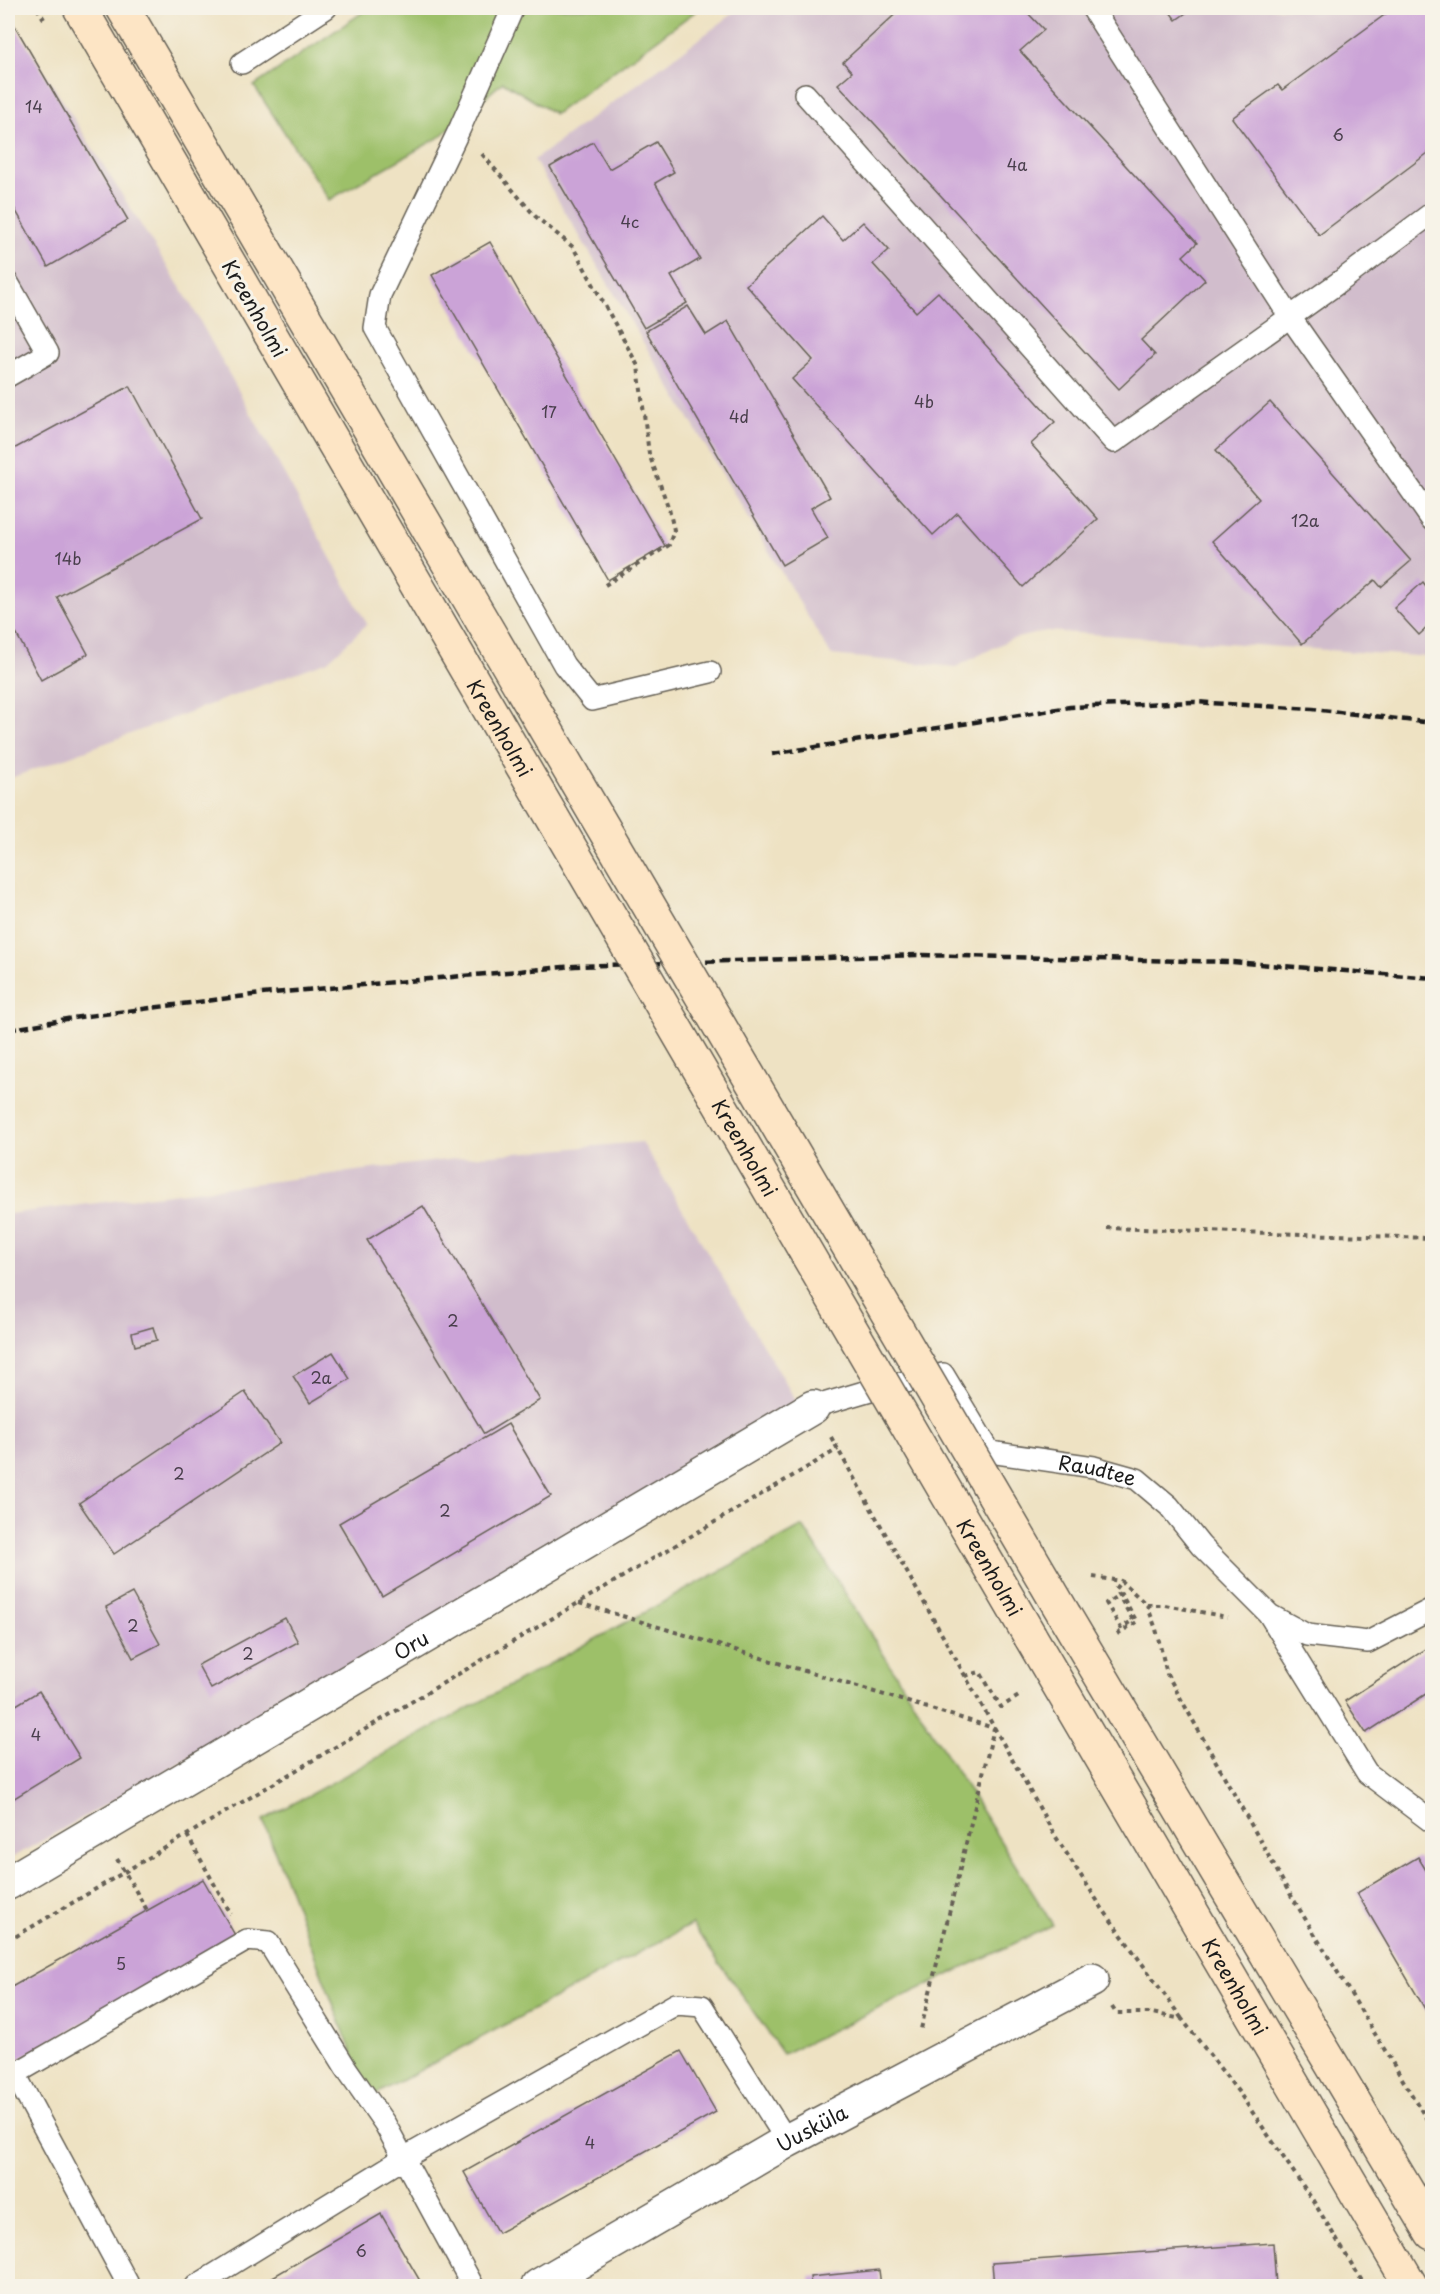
<svg xmlns="http://www.w3.org/2000/svg" width="1440" height="2294" font-family="'Playpen Sans',sans-serif">
  <style>
    .industrial { fill: #d1bdcc }
    .grass { fill: #9dc069; stroke: #5c6e42; stroke-width: 1.5 }
    .building { fill: #cba3d7 }
    .lines { fill: none; stroke-linecap: round; stroke-linejoin: round }
    .lane-casing { stroke: #666156; stroke-width: 24 }
    .street-casing { stroke: #666156; stroke-width: 36 }
    .secondary-casing { stroke: #666156; stroke-width: 36 }
    .path { stroke: #666156; stroke-width: 4; stroke-dasharray: 4.5 4.5; stroke-linecap: butt }
    .lane { stroke: #fff; stroke-width: 21 }
    .street { stroke: #fff; stroke-width: 33 }
    .secondary { stroke: #fde5c5; stroke-width: 33 }
    .rail { stroke: #1c1c1c; stroke-width: 4.5; stroke-dasharray: 9 4.5; stroke-linecap: butt }
    .secondary-bridge-casing { stroke: #666156; stroke-width: 36; stroke-linecap: butt }
    .secondary-bridge { stroke: #fde5c5; stroke-width: 33 }
    .labels { text-anchor: middle; dominant-baseline: central; stroke-width: 6; stroke-linejoin: round; paint-order: stroke }
    .number-label { font-size: 16px; fill: #483e4b }
    .street-label { font-size: 20px; fill: #1c1c1c; stroke: #f7f3e8 }
  </style>
  <rect width="100%" height="100%" fill="#f7f3e8"/>
  <filter id="ink" filterUnits="userSpaceOnUse"><feTurbulence type="fractalNoise" baseFrequency=".0167" numOctaves="2"/><feDisplacementMap in="SourceGraphic" scale="12" xChannelSelector="R" yChannelSelector="G"/><feConvolveMatrix kernelMatrix="1 2 1 2 8 2 1 2 1" color-interpolation-filters="sRGB"/></filter>
  <filter id="wash" filterUnits="userSpaceOnUse"><feTurbulence type="fractalNoise" baseFrequency=".008" numOctaves="4" result="noise"/><feDisplacementMap in="SourceGraphic" scale="24" xChannelSelector="R" yChannelSelector="G"/><feGaussianBlur stdDeviation="1.35" result="paint"/><feColorMatrix in="noise" values="0 0 0 0 0 0 0 0 0 0 0 0 0 0 0 0 0 1.4 0 .05"/><feComposite in="paint" operator="in"/></filter>
  <g filter="url(#wash)">
    <rect width="100%" height="100%" fill="#eee2c3"/>
    <g class="industrial">
      <path d="M741,8H1432V657L1046,631L1009,640L956,667L831,655L534,160Z"/>
      <path d="M8,14L190,303L367,624L328,661L8,779Z"/>
      <path d="M642,1142L802,1411L8,1860V1214L470,1157Z"/>
    </g>
    <g class="grass">
      <path d="M369,8H700L555,114L503,82L438,138L329,200L254,86Z"/>
      <path d="M803,1526L1053,1925L783,2054L692,1924L369,2098L263,1820Z"/>
    </g>
    <g id="blocks">
      <g class="building">
        <path d="M902,8H1023L1044,30L1020,51L1197,243L1183,256L1205,280L1141,340L1155,355L1119,389L838,84L852,72L843,62Z"/>
        <path d="M1167,8H1193L1176,20Z"/>
        <path d="M1394,8H1432V150L1319,235L1232,118L1278,85L1282,90Z"/>
        <path d="M8,14L128,220L48,267L8,197Z"/>
        <path d="M593,142L609,169L656,142L674,172L655,183L700,259L671,276L687,303L644,328L550,167Z"/>
        <path d="M822,216L843,240L863,222L889,250L873,264L916,312L938,292L1055,422L1031,444L1098,519L1023,587L957,513L933,535L792,379L813,360L746,285Z"/>
        <path d="M490,242L665,546L608,580L432,275Z"/>
        <path d="M688,306L706,335L728,321L830,497L811,508L828,538L782,565L646,331Z"/>
        <path d="M130,386L202,519L57,597L88,654L41,680L8,618V452Z"/>
        <path d="M1270,402L1411,561L1381,587L1375,580L1302,644L1212,541L1259,499L1216,450Z"/>
        <path d="M1423,582L1432,594V623L1419,635L1394,608Z"/>
        <path d="M423,1206L540,1400L484,1434L367,1240Z"/>
        <path d="M153,1327L157,1340L135,1346L132,1333Z"/>
        <path d="M333,1352L350,1379L310,1403L293,1376Z"/>
        <path d="M245,1392L280,1443L114,1554L79,1503Z"/>
        <path d="M508,1424L551,1496L382,1596L339,1523Z"/>
        <path d="M132,1593L160,1644L133,1658L106,1607Z"/>
        <path d="M285,1618L298,1642L211,1689L198,1665Z"/>
        <path d="M1432,1645V1690L1366,1733L1345,1701Z"/>
        <path d="M39,1691L80,1758L8,1802V1710Z"/>
        <path d="M1418,1857L1432,1880V2021L1357,1893Z"/>
        <path d="M203,1879L236,1937L8,2065V1989Z"/>
        <path d="M681,2051L716,2112L498,2233L464,2172Z"/>
        <path d="M381,2214L423,2286H257Z"/>
        <path d="M1273,2243L1276,2286H994L992,2263Z"/>
        <path d="M879,2270L881,2286H811L810,2277Z"/>
      </g>
    </g>
  </g>
  <g filter="url(#ink)">
    <use href="#blocks" fill-opacity="0" stroke="#666156" stroke-width="1.5"/>
    <g class="lines">
      <defs>
        <g id="lane">
          <path d="M513,8L460,128L380,295L375,328L564,665L592,700L710,672"/>
          <path d="M1092,8L1290,317L1432,520"/>
          <path d="M242,63L326,8"/>
          <path d="M805,94L1114,442L1338,283L1432,213"/>
          <path d="M8,283L48,353L8,376"/>
          <path id="s1" d="M813,1407L874,1389L943,1374L990,1452L1094,1467L1137,1479L1169,1506L1201,1546L1270,1615L1307,1635L1368,1642L1432,1609"/>
          <path d="M1270,1616L1367,1773L1432,1822"/>
          <path d="M15,2074L129,2286"/>
          <path d="M8,2078L247,1940L268,1942L346,2068L385,2124L473,2286"/>
          <path d="M196,2286L404,2158L676,2004L702,2006L787,2141"/>
        </g>
        <g id="street">
          <path id="s2" d="M8,1883L813,1407"/>
          <path id="s3" d="M538,2286L787,2141L1092,1980"/>
        </g>
        <g id="secondary">
          <path d="M80,8L233,270"/>
          <path d="M123,8L266,252"/>
          <path d="M1065,1616L1432,2233"/>
          <path id="s4" d="M1030,1636L1411,2286"/>
        </g>
      </defs>
      <use href="#lane" class="lane-casing"/>
      <use href="#street" class="street-casing"/>
      <use href="#secondary" class="secondary-casing"/>
      <g class="path">
        <path d="M37,8L44,19"/>
        <path d="M482,154L535,216L573,247L638,366L649,454L669,509L674,530L669,545L605,585"/>
        <path d="M1107,1228L1432,1238"/>
        <path d="M831,1437L1054,1834L1102,1908L1182,2019"/>
        <path d="M1093,1577L1121,1581L1147,1605L1156,1629L1167,1674L1286,1887L1432,2128"/>
        <path d="M579,1603L994,1728L921,2029"/>
        <path d="M1147,1605H1165L1227,1617"/>
        <path d="M1117,1634L1137,1622L1121,1594L1106,1603L1121,1628L1133,1620L1115,1589L1121,1581"/>
        <path d="M965,1676L980,1672L1001,1707L1022,1694"/>
        <path d="M187,1835L231,1914"/>
        <path d="M117,1859L147,1910"/>
        <path d="M8,1941L838,1449"/>
        <path d="M1112,2007L1116,2013H1152L1182,2019L1240,2094L1312,2199L1365,2286"/>
      </g>
      <use href="#lane" class="lane"/>
      <use href="#street" class="street"/>
      <use href="#secondary" class="secondary"/>
      <g class="rail">
        <path d="M772,754L1070,707L1194,702L1313,709L1432,723"/>
        <path d="M8,1030L72,1018L261,994L575,966L917,955L1233,962L1432,978"/>
      </g>
      <defs>
        <g id="secondary-bridge">
          <path d="M266,252L1065,1616"/>
          <path id="s5" d="M233,270L1030,1636"/>
        </g>
      </defs>
      <use href="#secondary-bridge" class="secondary-bridge-casing"/>
      <use href="#secondary-bridge" class="secondary-bridge"/>
    </g>
  </g>
  <g class="labels">
    <g class="number-label">
      <text x="34" y="106">14</text>
      <text x="1338" y="134">6</text>
      <text x="1017" y="164">4a</text>
      <text x="630" y="221">4c</text>
      <text x="924" y="401">4b</text>
      <text x="549" y="411">17</text>
      <text x="739" y="416">4d</text>
      <text x="1305" y="520">12a</text>
      <text x="68" y="558">14b</text>
      <text x="453" y="1320">2</text>
      <text x="321" y="1377">2a</text>
      <text x="179" y="1473">2</text>
      <text x="445" y="1510">2</text>
      <text x="133" y="1625">2</text>
      <text x="248" y="1653">2</text>
      <text x="36" y="1734">4</text>
      <text x="121" y="1963">5</text>
      <text x="590" y="2142">4</text>
      <text x="361" y="2250">6</text>
    </g>
    <g class="street-label">
      <text transform="translate(255 308) rotate(60)">Kreenholmi</text>
      <text stroke="none"><textPath href="#s5" startOffset="530">Kreenholmi</textPath></text>
      <text stroke="none"><textPath href="#s5" startOffset="1016">Kreenholmi</textPath></text>
      <text stroke="none"><textPath href="#s1" startOffset="334">Raudtee</textPath></text>
      <text stroke="none"><textPath href="#s5" startOffset="1502">Kreenholmi</textPath></text>
      <text stroke="none"><textPath href="#s2" startOffset="468">Oru</textPath></text>
      <text stroke="none"><textPath href="#s4" startOffset="406">Kreenholmi</textPath></text>
      <text stroke="none"><textPath href="#s3" startOffset="316">Uusküla</textPath></text>
    </g>
  </g>
  <rect width="1440" height="2294" fill="none" stroke="#f7f3e8" stroke-width="30"/>
</svg>
